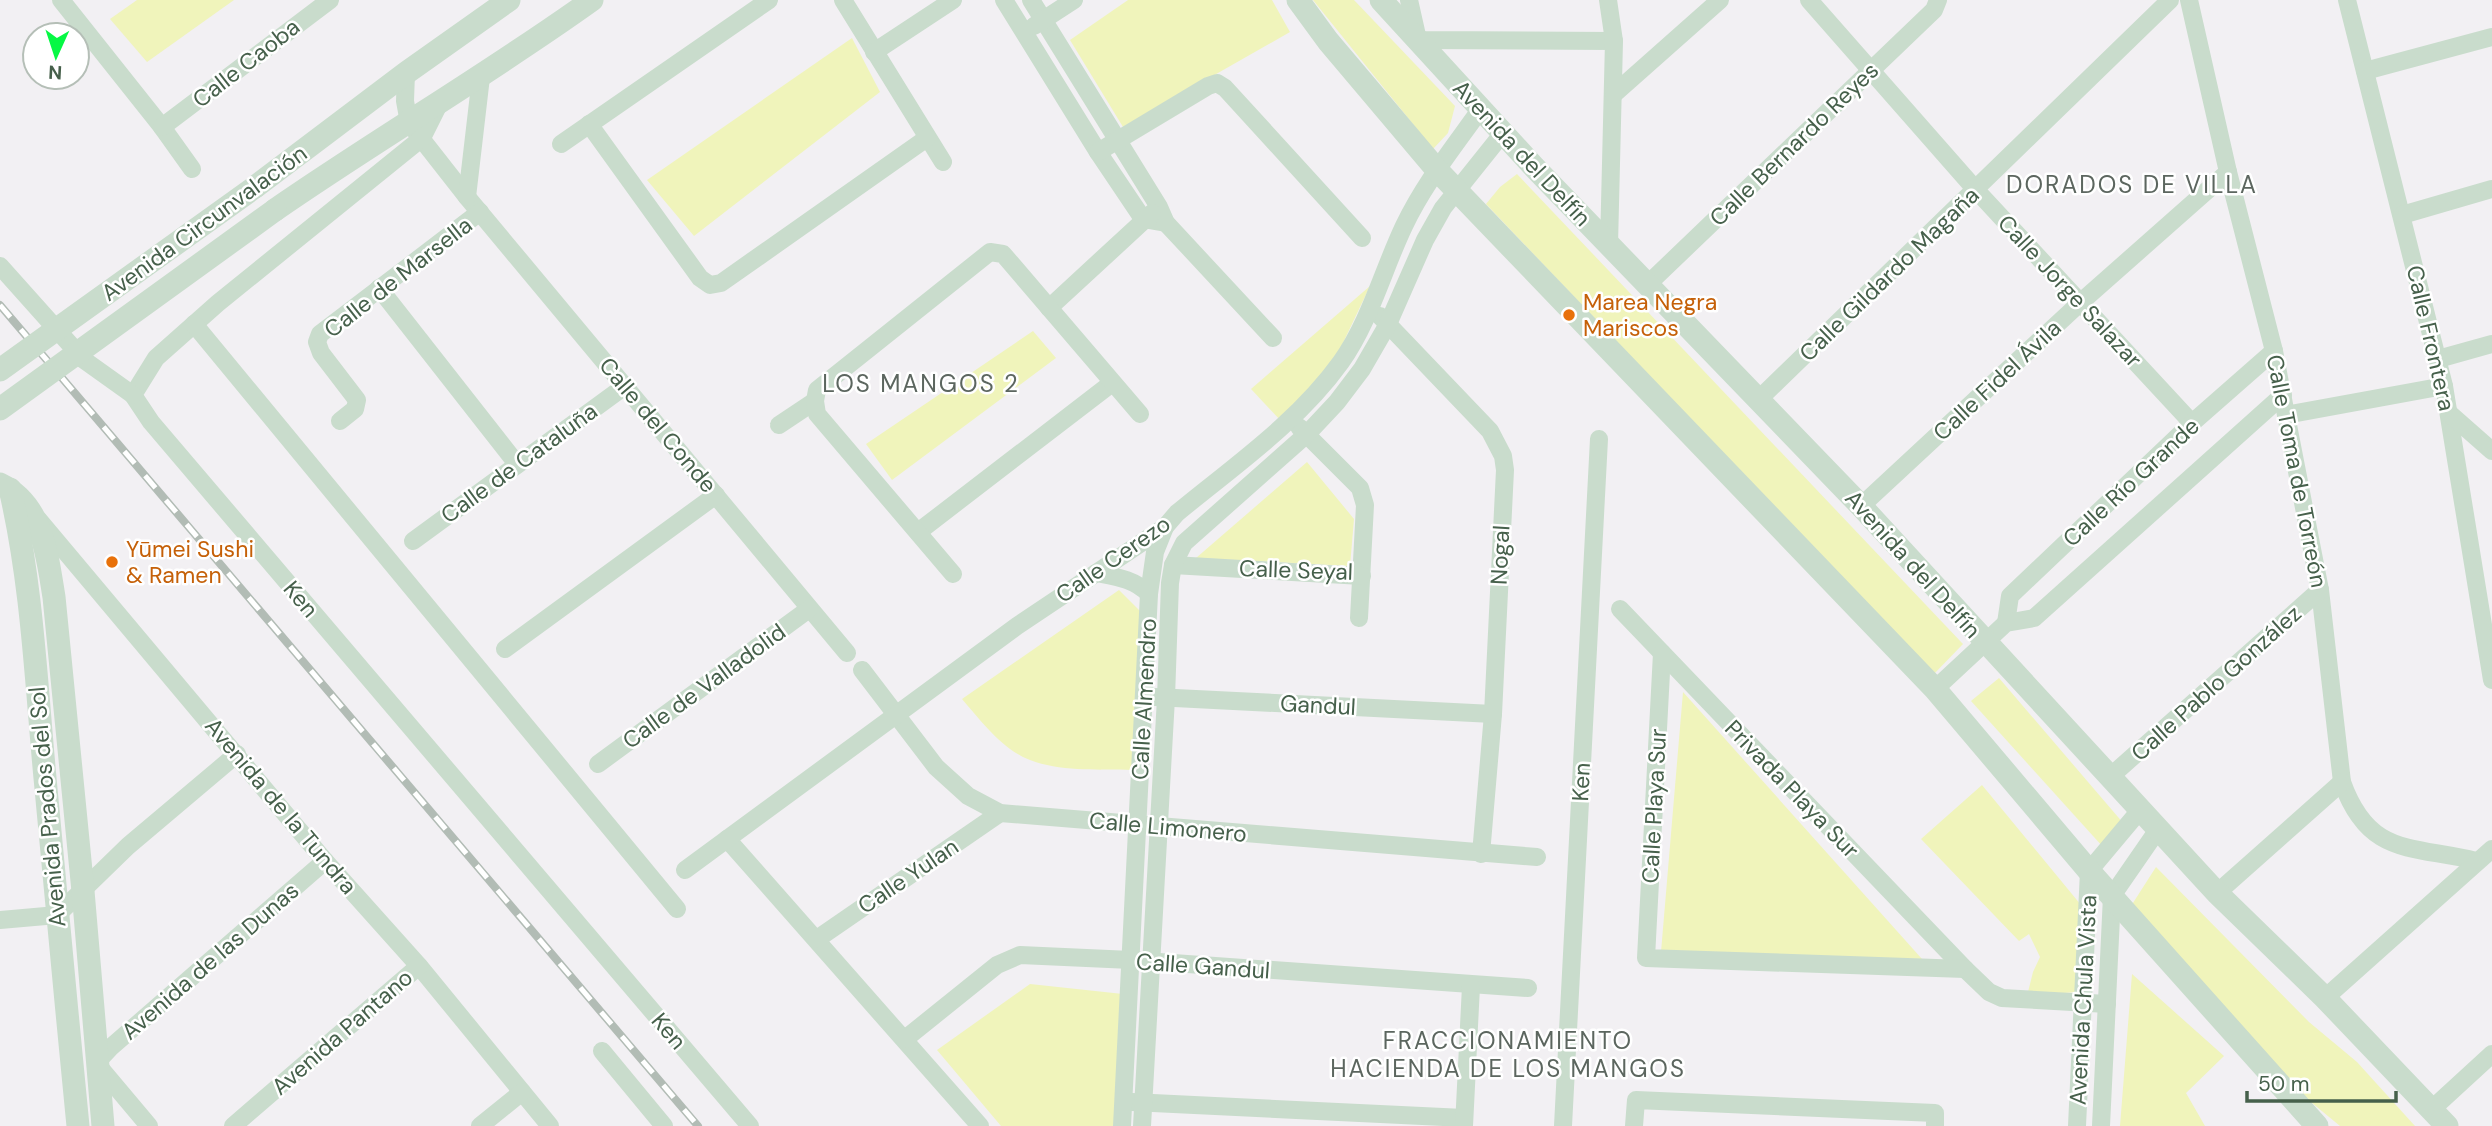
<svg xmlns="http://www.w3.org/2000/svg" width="2492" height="1126" font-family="'DM Sans',sans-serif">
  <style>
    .green { fill: #f0f4bb }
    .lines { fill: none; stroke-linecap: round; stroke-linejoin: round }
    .minor { stroke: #c9dccc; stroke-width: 18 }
    .tertiary { stroke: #c9dccc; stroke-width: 23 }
    .rail-casing { stroke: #b2bcb5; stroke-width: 8 }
    .rail { stroke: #fff; stroke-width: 5; stroke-dasharray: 16; stroke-linecap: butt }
    .tertiary-bridge { stroke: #c9dccc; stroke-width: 23 }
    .food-dot { fill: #e8710a; stroke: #fff; stroke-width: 2.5 }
    .labels { text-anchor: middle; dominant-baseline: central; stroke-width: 5; stroke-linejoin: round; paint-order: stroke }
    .street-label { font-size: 23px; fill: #46604b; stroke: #fff }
    .food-label { font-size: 23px; fill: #c56008; stroke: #fff; text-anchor: start }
    .neighbourhood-label { font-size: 24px; letter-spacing: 2px; fill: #5c665f; stroke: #fff }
  </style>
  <rect width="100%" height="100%" fill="#f2f0f3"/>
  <g class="green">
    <path d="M137,0H234L147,62L110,19Z"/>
    <path d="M1128,0H1272L1290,32L1123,127L1070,40Z"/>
    <path d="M1313,0H1354L1455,106L1448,133L1433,149Z"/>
    <path d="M852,38L880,92L694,236L647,180Z"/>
    <path d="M1517,174L1963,644L1933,675L1486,204L1500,187Z"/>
    <path d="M1370,286L1324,383L1281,421L1251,389Z"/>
    <path d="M1033,331L1056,358L892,480L866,444Z"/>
    <path d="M1307,462L1354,519L1350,566L1196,558Z"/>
    <path d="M1119,590L1142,613L1132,770C1099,769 1061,772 1030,760C1004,751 980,720 962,699Z"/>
    <path d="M1999,678L2124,824L2103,847L1971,701Z"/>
    <path d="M1683,692L1922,959L1661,952Z"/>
    <path d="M1982,785L2081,905L2077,992L2027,996L2033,972L2040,957L2029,934L2019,941L1921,839Z"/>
    <path d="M2156,867L2309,1022L2357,1062L2415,1126H2340L2271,1069L2131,906Z"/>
    <path d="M2132,974L2224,1056L2186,1093L2205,1126H2120Z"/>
    <path d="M1030,984L1123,994L1117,1126H1001L937,1050Z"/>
  </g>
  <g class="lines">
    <g class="minor">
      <path d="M61,0L162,127L192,169"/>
      <path d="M843,0L943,162"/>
      <path d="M1004,0L1098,152L1143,219L1166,223"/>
      <path d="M1031,0L1159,207L1166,223L1273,338"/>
      <path d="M1409,0L1418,40L1614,41"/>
      <path d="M1608,0L1614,41L1609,245"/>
      <path d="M1809,0L1976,190L2192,423"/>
      <path d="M2189,0L2228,172L2274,351L2286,415L2320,590L2342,782C2369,857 2411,845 2476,861"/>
      <path d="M2347,0L2444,386L2492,680"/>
      <path d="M1034,26L1074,0"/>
      <path d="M874,52L953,0"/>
      <path d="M2365,71L2492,37"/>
      <path d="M406,73L405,101L409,123L467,197L847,653"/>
      <path d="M1614,94L1720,0"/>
      <path d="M439,104L422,138L218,303L156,358L133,395L151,422L750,1126"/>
      <path d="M589,124L700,278L710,285L721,283L927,138"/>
      <path d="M162,127L330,0"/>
      <path d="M561,144L769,0"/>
      <path d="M1098,152L1208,86L1217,83L1225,88L1362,238"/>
      <path d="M467,197L481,77"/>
      <path d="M2402,215L2492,189"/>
      <path d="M0,266L84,360L133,395"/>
      <path d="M1647,285L1934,10L1938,0"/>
      <path d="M379,288L517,464"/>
      <path d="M1049,308L1152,213"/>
      <path d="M1380,316L1490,431L1503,456L1505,470L1493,714L1481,854"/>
      <path d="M194,324L677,909"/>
      <path d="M2438,359L2492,344"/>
      <path d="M1758,400L2170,0"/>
      <path d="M2450,414L2492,451"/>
      <path d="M2286,415L2444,386"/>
      <path d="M340,421L355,409L357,400L321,353L317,342L320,334L480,212"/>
      <path d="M779,425L815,401"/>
      <path d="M1299,427L1360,488L1365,505L1359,618"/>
      <path d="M1861,506L2081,302L2228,172"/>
      <path d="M38,519L325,861L419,966L550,1126"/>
      <path d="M918,532L1112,383"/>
      <path d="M413,541L625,386"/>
      <path d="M1173,565L1362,576"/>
      <path d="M1096,573C1117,577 1134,579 1149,594"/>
      <path d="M953,574L817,414L815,401L817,390L990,252L1003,254L1140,414"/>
      <path d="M1620,609L1965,969L1989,992L2002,998L2107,1004"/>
      <path d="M2006,623L2010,596L2192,423L2274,351"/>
      <path d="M505,649L716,495"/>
      <path d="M1662,653L1646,958L1965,969"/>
      <path d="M862,670L936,767L968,796L1000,813L1537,857"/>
      <path d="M1935,689L2006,623L2034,618L2283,395"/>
      <path d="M1155,697L1493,714"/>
      <path d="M598,764L809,609"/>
      <path d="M2111,776L2320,590"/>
      <path d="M727,839L980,1126"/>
      <path d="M685,870L1017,626L1165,527L1177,513C1234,466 1298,422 1341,362C1370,321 1383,270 1404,226C1424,184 1453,148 1480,110"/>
      <path d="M2217,893L2342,782"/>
      <path d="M0,920L57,915L128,846L237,754"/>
      <path d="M817,939L1000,813"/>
      <path d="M2325,998L2492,849"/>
      <path d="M905,1039L997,965L1020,955L1131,960L1528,988"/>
      <path d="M602,1051L664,1126"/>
      <path d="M96,1063L110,1048L325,861"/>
      <path d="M96,1063L149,1126"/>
      <path d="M1132,1102L1464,1118"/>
      <path d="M2432,1109L2492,1054"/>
      <path d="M233,1126L419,966"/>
      <path d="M480,1126L522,1092"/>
      <path d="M1122,1126L1149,594L1155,552L1165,527"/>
      <path d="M1142,1126L1166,698L1170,583L1173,565L1184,543L1307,434L1337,402L1362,369L1388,324L1425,240L1443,208L1503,133"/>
      <path d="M1464,1126L1471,986"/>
      <path d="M1563,1126L1599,439"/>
      <path d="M1634,1126L1636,1100L1935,1113V1126"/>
      <path d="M2077,1126L2089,871L2141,809"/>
      <path d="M2101,1126L2112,896L2159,828"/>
    </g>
    <g class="tertiary">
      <path d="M1298,0L1328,41L1437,170L1935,689L2089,871L2317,1126"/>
      <path d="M1381,0L1534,167L1861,506L2217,893L2325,998L2447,1126"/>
      <path d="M255,187L406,73L509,0"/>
      <path d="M275,210C379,138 489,74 592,0"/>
      <path d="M0,484C43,505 47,555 54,597L83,891L103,1126"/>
      <path d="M10,489C32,583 36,681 45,778C55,894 67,1010 78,1126"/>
    </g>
    <defs>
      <path id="rail" d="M0,305L698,1126"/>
    </defs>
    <use href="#rail" class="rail-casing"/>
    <use href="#rail" class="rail"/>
    <g class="tertiary-bridge">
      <path d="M0,370L255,187"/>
      <path d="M0,409L275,210"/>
    </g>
  </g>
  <g class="food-dot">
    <circle cx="1569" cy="315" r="7"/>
    <circle cx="112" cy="562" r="7"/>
  </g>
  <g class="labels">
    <g class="street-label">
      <text transform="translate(246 63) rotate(-38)">Calle Caoba</text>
      <text transform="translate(1794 144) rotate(-44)">Calle Bernardo Reyes</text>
      <text transform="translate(1522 153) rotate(47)">Avenida del Delfín</text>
      <text transform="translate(204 223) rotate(-36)">Avenida Circunvalación</text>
      <text transform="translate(1889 274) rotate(-44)">Calle Gildardo Magaña</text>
      <text transform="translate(398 277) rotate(-38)">Calle de Marsella</text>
      <text transform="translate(2070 291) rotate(47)">Calle Jorge Salazar</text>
      <text transform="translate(2431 338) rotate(77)">Calle Frontera</text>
      <text transform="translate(1997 380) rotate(-43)">Calle Fidel Ávila</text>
      <text transform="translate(658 425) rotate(50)">Calle del Conde</text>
      <text transform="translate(519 463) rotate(-36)">Calle de Cataluña</text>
      <text transform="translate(2297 471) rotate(79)">Calle Toma de Torreón</text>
      <text transform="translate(2131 482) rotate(-43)">Calle Río Grande</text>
      <text transform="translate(1500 555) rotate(-87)">Nogal</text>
      <text transform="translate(1113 559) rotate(-35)">Calle Cerezo</text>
      <text transform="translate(1913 564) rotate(48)">Avenida del Delfín</text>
      <text transform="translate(1296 570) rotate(2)">Calle Seyal</text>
      <text transform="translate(301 599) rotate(50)">Ken</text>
      <text transform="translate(2216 683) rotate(-42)">Calle Pablo González</text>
      <text transform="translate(704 686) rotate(-36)">Calle de Valladolid</text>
      <text transform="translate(1144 699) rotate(-87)">Calle Almendro</text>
      <text transform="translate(1318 705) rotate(3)">Gandul</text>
      <text transform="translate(1581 782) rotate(-87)">Ken</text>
      <text transform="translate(1792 789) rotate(46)">Privada Playa Sur</text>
      <text transform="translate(281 806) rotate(50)">Avenida de la Tundra</text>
      <text transform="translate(1654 806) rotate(-87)">Calle Playa Sur</text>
      <text transform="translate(47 807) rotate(-95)">Avenida Prados del Sol</text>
      <text transform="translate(1168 827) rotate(5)">Calle Limonero</text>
      <text transform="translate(908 876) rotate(-34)">Calle Yulan</text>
      <text transform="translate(210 961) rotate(-41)">Avenida de las Dunas</text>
      <text transform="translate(1203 966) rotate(4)">Calle Gandul</text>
      <text transform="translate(2083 1000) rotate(-87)">Avenida Chula Vista</text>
      <text transform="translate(669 1031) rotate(50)">Ken</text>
      <text transform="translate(342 1032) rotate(-41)">Avenida Pantano</text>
    </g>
    <g class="food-label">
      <text x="1583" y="302">Marea Negra<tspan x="1583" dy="26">Mariscos</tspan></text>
      <text x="126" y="549">Yūmei Sushi<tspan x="126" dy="26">&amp; Ramen</tspan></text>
    </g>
    <g class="neighbourhood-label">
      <text x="2132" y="184">DORADOS DE VILLA</text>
      <text x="921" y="383">LOS MANGOS 2</text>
      <text x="1508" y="1040">FRACCIONAMIENTO<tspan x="1508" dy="28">HACIENDA DE LOS MANGOS</tspan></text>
    </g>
  </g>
  <g transform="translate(56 56) rotate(183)"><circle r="33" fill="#ffffff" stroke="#b5bfb7" stroke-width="2"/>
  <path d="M0-5L12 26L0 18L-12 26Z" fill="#06f844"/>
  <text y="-10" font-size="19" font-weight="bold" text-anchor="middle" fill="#46604b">N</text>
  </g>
  <path d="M2247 1091v10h149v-10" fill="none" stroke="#46604b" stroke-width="3.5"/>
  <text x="2258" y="1091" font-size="21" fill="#46604b" stroke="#ffffff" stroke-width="5" paint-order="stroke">50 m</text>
</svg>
